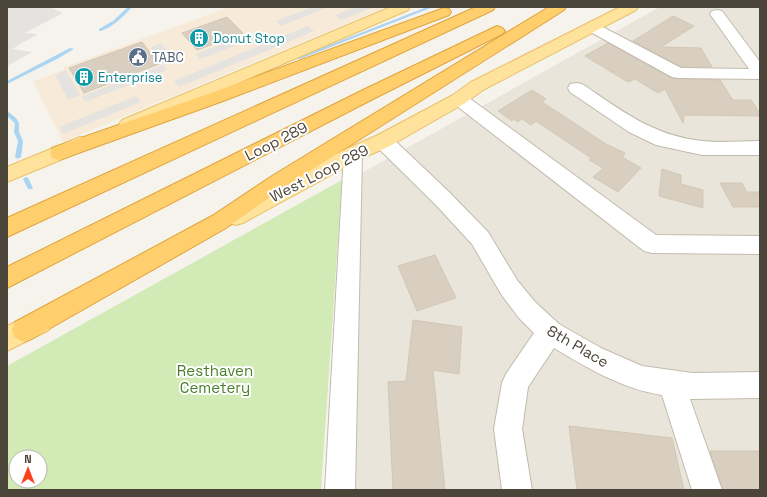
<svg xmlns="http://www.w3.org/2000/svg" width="767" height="497" font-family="'Space Grotesk',sans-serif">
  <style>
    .residential { fill: #eae5da }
    .commercial { fill: #f7ead8 }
    .green { fill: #d2eab5; fill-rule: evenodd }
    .parking { fill: #e5e3e0 }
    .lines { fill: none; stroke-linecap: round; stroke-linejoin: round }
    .stream { fill: #a9d4f2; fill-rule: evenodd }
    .building { fill: #d8cfc1; stroke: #d3c7b4 }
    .minor-casing { stroke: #c2bbae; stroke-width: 2 }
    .major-casing { stroke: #e6c16a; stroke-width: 2 }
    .highway-casing { stroke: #e0a43c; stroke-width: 2 }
    .minor { fill: #fff; fill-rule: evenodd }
    .major { fill: #ffe39c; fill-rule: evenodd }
    .highway { fill: #ffcf6e; fill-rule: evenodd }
    .labels { text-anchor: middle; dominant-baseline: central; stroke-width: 4; stroke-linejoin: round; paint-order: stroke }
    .far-culture-label { font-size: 13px; fill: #0d838f; stroke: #fff; text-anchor: start }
    .far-service-label { font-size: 13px; fill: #4e5e75; stroke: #fff; text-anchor: start }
    .street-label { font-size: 15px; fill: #4b4439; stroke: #fff }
    .park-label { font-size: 15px; fill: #4a7f2a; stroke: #fff }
  </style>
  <rect width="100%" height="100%" fill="#f6f3ec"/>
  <path class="residential" d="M660,7H760V490H348L360,174Z"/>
  <path class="commercial" d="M230,7H380L382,9L63,142L33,81L64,70V67Z"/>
  <path class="green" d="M342,180L321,490H7V366ZM16,457H40V481H16Z"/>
  <g class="parking">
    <path d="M7,7H49L63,13L25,33L38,34L12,49L32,52L7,66Z"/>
    <path d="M312,7H329L281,26L276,21Z"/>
    <path d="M356,7H374L341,20L335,15Z"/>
    <path d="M308,26L314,31L179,87L174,81Z"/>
    <path d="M248,34L253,39L200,59L196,54Z"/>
    <path d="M161,43L174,60L163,64L151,47Z"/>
    <path d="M163,65L167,70L85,102L82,96Z"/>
    <path d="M66,70L80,95L68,100L55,75Z"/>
    <path d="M136,96L141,102L63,134L59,127Z"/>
  </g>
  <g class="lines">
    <g class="stream">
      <path d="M128,7H132C125,15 110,30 99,31V29L113,21Z"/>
      <path d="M427,7H433L300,59H296V58Z"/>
      <path d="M70,48L74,49L57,59L7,84V81Z"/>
      <path d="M7,111L16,118L19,123V132L23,141L21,157L18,159L15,157L18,141L14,132L15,123L7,116Z"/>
      <path d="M26,177L28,178L33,188L32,189H28L23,179Z"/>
    </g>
  </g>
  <g class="building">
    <path d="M673,16L694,26L661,47L701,48L712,67H681L633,41Z"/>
    <path d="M227,17L243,33L197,50L182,33Z"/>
    <path d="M142,42L159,64L84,93L69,68Z"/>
    <path d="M608,43L672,78L720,80L733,100H751L760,113V116L684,115L683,123L665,89L658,93L635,79L628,82L585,56Z"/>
    <path d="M532,90L546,99L542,102L606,144L625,153L622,157L641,168L618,192L593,177L603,168L589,160L591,158L536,121L531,125L522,119L517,122L514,119L512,121L498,111Z"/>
    <path d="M662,169L681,175V184L703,190V208L659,196Z"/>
    <path d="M720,183H742L747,192H760V207H733Z"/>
    <path d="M435,255L456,298L417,311L398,266Z"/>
    <path d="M413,320L462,327L459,374L433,370L445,490H393L388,382L406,381Z"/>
    <path d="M569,426L672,438L684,490H577Z"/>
    <path d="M710,451H760V490H723Z"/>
  </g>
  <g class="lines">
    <defs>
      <g id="minor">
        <path d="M717,10L722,11L760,62V79L678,78L672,77L587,30L585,27L587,24L592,23L597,24L681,68L749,69L710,14L712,11Z"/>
        <path d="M576,83L582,84C621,110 653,136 702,141C721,143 741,141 760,141V155H702L656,145L629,132L570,92L568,88L570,84Z"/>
        <path d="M459,93L465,95L656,235L760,236V254L652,253L644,251L453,103L450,99L453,95Z"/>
        <path d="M383,134L390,136L449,192L488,232L517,280L535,302L559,324L601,348L642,366L693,373L760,372V398L690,399L722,490H692L662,395C623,389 587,368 554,348L528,387L522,429L532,490H502L494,429L502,383L506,374L534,333L519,318L501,294L472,244L435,204L376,146L374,141L376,136Z"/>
        <path d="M353,147L360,149L362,154L355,490H325L344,154L346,149Z"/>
      </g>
      <g id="major">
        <path d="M391,7H410L408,10L134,128L128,130L122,128L119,124L122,120Z"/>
        <path d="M620,7H638L636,10L483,90L465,103L390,146L360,159L243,223L236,225L229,223L226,217L229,211L346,149L376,136L453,95L471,82Z"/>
        <path d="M80,137L87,139L89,144L87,149L7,182V167Z"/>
        <path d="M40,311L49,314L52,322L49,330L7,351V326Z"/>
      </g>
      <g id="highway">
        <path d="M476,7H495L493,10L7,237V218Z"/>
        <path d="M549,7H566L564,10L286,186L226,228L33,338L24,342L15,338L12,330L15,322L212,216L272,176Z"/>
        <path d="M444,8L449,9L451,12L449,15L223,101L59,160L52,158L50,153L52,148L211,93Z"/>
        <path d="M497,26L502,28L505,31L502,34L375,98L7,288V267L363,90Z"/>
      </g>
    </defs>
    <use href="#minor" class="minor-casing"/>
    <use href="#major" class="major-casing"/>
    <use href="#highway" class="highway-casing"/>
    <use href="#minor" class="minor"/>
    <use href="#major" class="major"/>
    <use href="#highway" class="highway"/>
  </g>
  <defs>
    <symbol id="building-disc" viewBox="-11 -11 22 22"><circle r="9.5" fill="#0f9aa8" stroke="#fff"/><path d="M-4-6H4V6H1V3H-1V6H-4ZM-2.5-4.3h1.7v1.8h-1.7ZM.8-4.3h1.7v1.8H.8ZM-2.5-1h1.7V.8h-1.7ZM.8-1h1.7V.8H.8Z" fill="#fff"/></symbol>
    <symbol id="civic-disc" viewBox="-11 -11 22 22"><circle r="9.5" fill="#5c6f8a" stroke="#fff"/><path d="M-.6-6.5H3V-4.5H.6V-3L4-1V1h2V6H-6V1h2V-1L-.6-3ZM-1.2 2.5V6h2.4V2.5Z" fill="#fff"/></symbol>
  </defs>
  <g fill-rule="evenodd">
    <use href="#building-disc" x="188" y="27" width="22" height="22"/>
    <use href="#civic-disc" x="127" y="46" width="22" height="22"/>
    <use href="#building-disc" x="73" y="66" width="22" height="22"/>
  </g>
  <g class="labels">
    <g class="far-culture-label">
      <text x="213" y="38">Donut Stop</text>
      <text x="98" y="77">Enterprise</text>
    </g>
    <g class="far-service-label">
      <text x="152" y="57">TABC</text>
    </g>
    <g class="street-label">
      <text transform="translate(276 141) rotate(-27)">Loop 289</text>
      <text transform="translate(319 173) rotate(-27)">West Loop 289</text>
      <text transform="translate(578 346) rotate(30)">8th Place</text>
    </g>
    <g class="park-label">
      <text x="215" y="370">Resthaven<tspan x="215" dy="17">Cemetery</tspan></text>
    </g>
  </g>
  <rect width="767" height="497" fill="none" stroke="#4b4439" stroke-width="16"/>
  <g transform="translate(28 469)"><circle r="19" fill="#ffffff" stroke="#b7b4b0"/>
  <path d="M0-3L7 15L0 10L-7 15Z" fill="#fc3f1d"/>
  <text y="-6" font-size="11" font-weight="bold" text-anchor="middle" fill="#4b4439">N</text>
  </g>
</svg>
